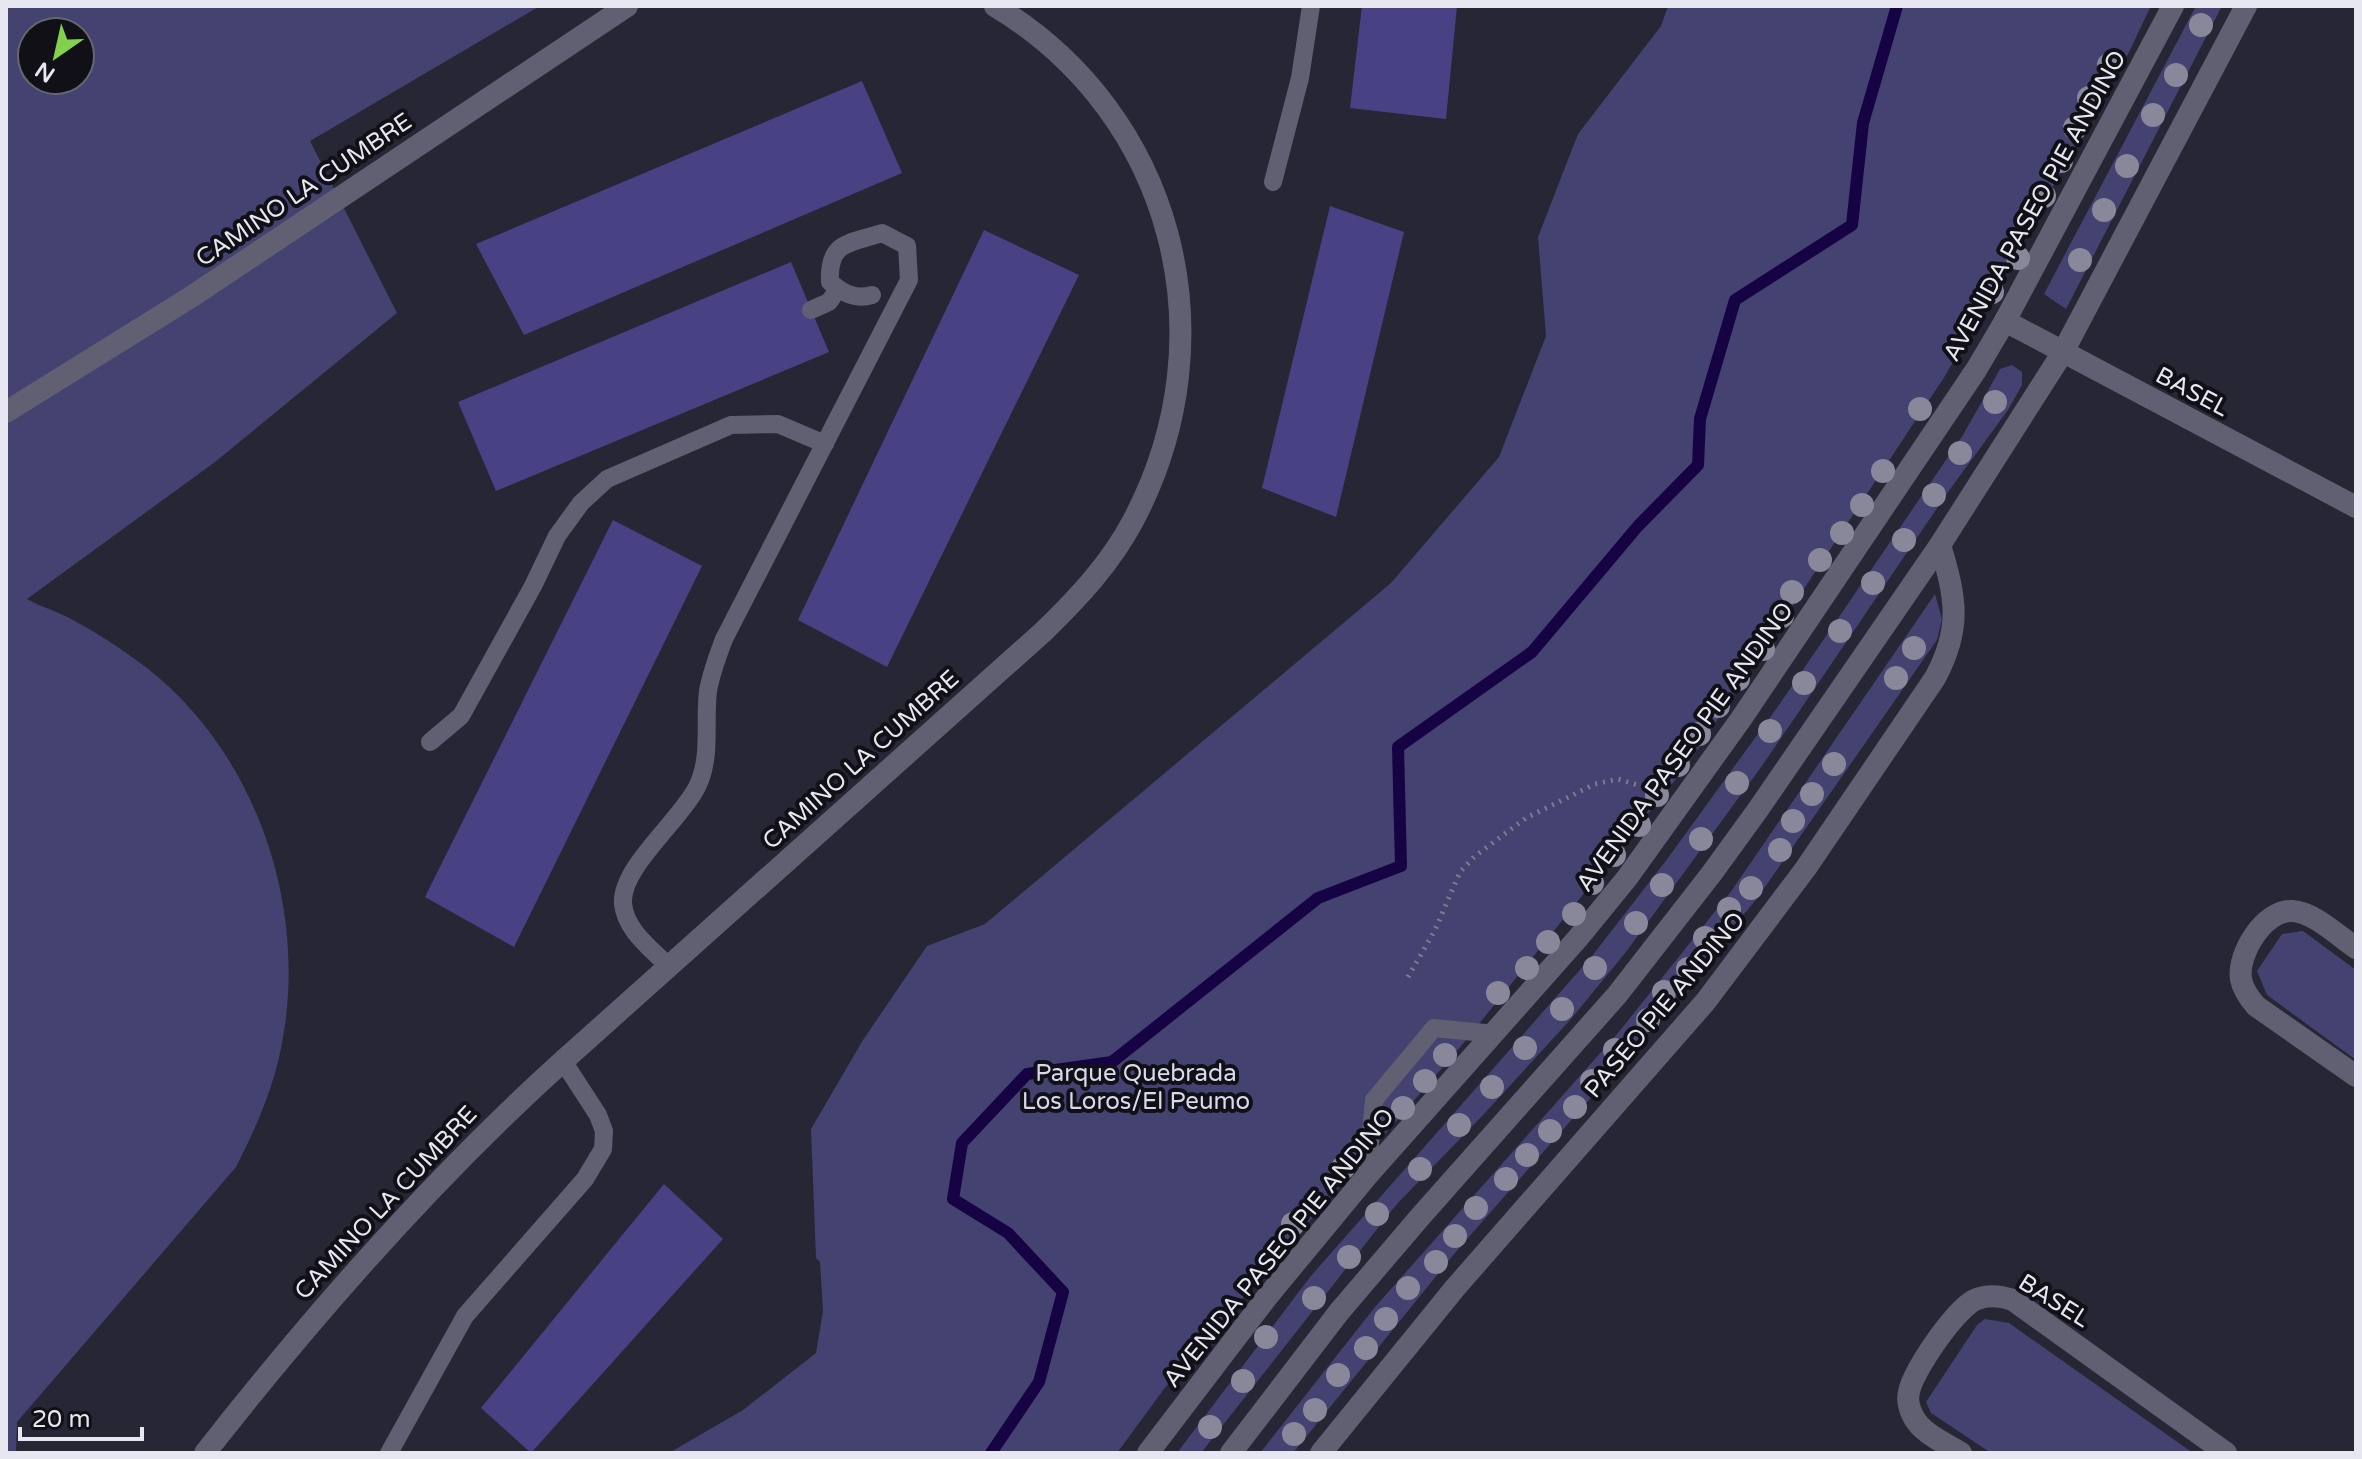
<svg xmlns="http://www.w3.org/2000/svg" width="2362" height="1459" font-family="'Varela Round',sans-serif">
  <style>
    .green { fill: #444271; fill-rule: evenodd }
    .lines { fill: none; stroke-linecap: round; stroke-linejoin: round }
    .stream { stroke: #150343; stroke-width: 12 }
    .building { fill: #484285 }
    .path { stroke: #7c7c89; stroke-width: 5; stroke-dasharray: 2 6; stroke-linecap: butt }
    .service { stroke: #606072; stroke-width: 18 }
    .minor { stroke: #606072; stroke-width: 22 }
    .tertiary { stroke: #606072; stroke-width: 22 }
    .tree { fill: #88889a }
    .labels { text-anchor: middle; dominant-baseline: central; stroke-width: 8; stroke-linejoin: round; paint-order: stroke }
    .street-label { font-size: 24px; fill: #e6e7f1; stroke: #101016 }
    .park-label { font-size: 24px; fill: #d9d9ed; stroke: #101016 }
  </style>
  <rect width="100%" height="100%" fill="#262635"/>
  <g class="green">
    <path d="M6,6H540L310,141L397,313L215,462L27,599C41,607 57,611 71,619C98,633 123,650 147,668C257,754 308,908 282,1043C274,1087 256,1128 236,1167L17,1422L16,1453H6ZM32,32H80V80H32Z"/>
    <path d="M1668,6H2151L2128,54L1945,376L1688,764L1462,1045L1164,1389L1117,1453H669L743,1410L816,1353L823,1311L820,1262L816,1258L811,1129L863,1040L927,946L985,924L1391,583L1499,457L1546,336L1538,237L1578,134L1661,26Z"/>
    <path d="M2196,6H2222L2066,309L2044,294Z"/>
    <path d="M2012,365L2022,372V385L2008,410L1948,492L1764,763L1626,952L1571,1019L1484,1114L1396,1205L1201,1453H1177L1310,1277L1592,956L1668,858L1781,702L1963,435L2000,369Z"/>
    <path d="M1935,594L1942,619L1937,640L1758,897L1638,1044L1454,1254L1293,1453H1260L1375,1307L1618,1033L1732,890Z"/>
    <path d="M2303,931L2356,970V1060L2267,995L2257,971L2282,934Z"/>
    <path d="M1985,1319L2009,1323L2193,1453H1991L1931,1413L1926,1402L1977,1325Z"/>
  </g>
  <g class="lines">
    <path class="stream" d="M991,1453L1039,1382L1063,1292L1008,1233L953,1199L962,1143L1027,1074L1112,1062L1318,898L1401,866L1398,747L1532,652L1638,526L1698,465L1700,419L1735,300L1852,225L1863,123L1897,6"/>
  </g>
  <g class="building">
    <path d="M1362,6H1457L1446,119L1350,108Z"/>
    <path d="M862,81L902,173L524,335L476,244Z"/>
    <path d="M1330,206L1404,232L1336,517L1262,488Z"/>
    <path d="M984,230L1079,275L887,667L798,620Z"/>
    <path d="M791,262L829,352L496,491L458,402Z"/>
    <path d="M613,520L702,566L514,947L425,897Z"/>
    <path d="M664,1184L723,1239L531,1453L481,1408Z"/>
  </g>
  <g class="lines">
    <path class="path" d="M1408,977L1435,930L1460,872L1475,856L1526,818L1595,784L1618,779L1644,787"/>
    <g class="service">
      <path d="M1273,182L1300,78L1311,6"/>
      <path d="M811,310L829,302L838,289"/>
      <path d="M430,742L461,716L533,586L557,536L581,503L607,479L731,425L778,424L825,444"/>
      <path d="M669,967C651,948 626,931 623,904C620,868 680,821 697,787C712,757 704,723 708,691C711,673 718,655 724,639L909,280L907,246L882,233C849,244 828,241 830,282C843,293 855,300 872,295"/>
      <path d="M1367,1176L1374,1100L1434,1028L1495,1034"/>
      <path d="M389,1453L465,1316L585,1179L603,1149L604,1131L598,1115L563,1061"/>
    </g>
    <g class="minor">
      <path d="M2005,321L2356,507"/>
      <path d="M6,412L191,297L627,6"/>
      <path d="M2356,948C2338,936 2314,912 2292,911C2264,910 2237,954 2241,979C2243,990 2249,998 2256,1006L2356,1076"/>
      <path d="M205,1453C314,1314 431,1180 563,1061L1043,632C1078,598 1111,563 1134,519C1230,336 1174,114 995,6"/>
      <path d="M1321,1453L1455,1288L1706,1001L1806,868L1935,678C1962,628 1956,598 1940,545"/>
      <path d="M1961,1453C1945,1443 1921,1433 1913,1416C1909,1409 1907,1399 1909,1392C1912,1372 1957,1306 1977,1299C1989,1294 2001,1296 2013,1300L2226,1453"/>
    </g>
    <g class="tertiary">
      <path d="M1148,1453L1267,1297L1367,1176L1578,938L1627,878L1741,719L1976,370L2005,321L2173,6"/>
      <path d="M1231,1453L1339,1312L1420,1217L1617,995L1712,873L1757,811L1940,545L2063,352L2246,6"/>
    </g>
  </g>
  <g class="tree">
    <circle cx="2201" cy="25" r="12"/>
    <circle cx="2109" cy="65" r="12"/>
    <circle cx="2176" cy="75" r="12"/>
    <circle cx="2089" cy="98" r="12"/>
    <circle cx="2153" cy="115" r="12"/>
    <circle cx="2075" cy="128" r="12"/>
    <circle cx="2061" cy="161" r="12"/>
    <circle cx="2127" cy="166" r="12"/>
    <circle cx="2044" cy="196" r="12"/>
    <circle cx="2104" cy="210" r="12"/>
    <circle cx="2018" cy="258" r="12"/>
    <circle cx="2080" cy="260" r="12"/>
    <circle cx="1992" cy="292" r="12"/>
    <circle cx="1995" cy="402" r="12"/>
    <circle cx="1920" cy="409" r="12"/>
    <circle cx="1960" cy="453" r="12"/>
    <circle cx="1883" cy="471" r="12"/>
    <circle cx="1934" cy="495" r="12"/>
    <circle cx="1862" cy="505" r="12"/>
    <circle cx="1842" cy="533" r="12"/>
    <circle cx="1904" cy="540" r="12"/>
    <circle cx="1820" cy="560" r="12"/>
    <circle cx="1873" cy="583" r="12"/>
    <circle cx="1792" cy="592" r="12"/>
    <circle cx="1782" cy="616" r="12"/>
    <circle cx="1840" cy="631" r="12"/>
    <circle cx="1914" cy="648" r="12"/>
    <circle cx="1763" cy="649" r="12"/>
    <circle cx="1896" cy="678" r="12"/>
    <circle cx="1738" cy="679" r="12"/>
    <circle cx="1804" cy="683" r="12"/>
    <circle cx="1718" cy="706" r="12"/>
    <circle cx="1770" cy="731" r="12"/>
    <circle cx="1699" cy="734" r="12"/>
    <circle cx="1834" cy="764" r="12"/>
    <circle cx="1678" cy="765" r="12"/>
    <circle cx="1737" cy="783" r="12"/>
    <circle cx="1812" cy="794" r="12"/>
    <circle cx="1657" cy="795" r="12"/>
    <circle cx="1793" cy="821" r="12"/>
    <circle cx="1639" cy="825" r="12"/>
    <circle cx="1701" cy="839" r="12"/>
    <circle cx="1780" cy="850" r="12"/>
    <circle cx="1614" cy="855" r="12"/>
    <circle cx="1592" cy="883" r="12"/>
    <circle cx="1662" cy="885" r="12"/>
    <circle cx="1751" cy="888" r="12"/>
    <circle cx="1729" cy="909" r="12"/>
    <circle cx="1574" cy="914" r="12"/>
    <circle cx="1636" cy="923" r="12"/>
    <circle cx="1705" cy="938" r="12"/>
    <circle cx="1548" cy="942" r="12"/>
    <circle cx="1527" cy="968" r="12"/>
    <circle cx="1595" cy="968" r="12"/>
    <circle cx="1688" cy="969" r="12"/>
    <circle cx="1664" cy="992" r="12"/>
    <circle cx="1498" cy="993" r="12"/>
    <circle cx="1562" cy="1009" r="12"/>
    <circle cx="1648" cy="1020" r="12"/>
    <circle cx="1525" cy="1048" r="12"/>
    <circle cx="1615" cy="1050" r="12"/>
    <circle cx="1445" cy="1055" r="12"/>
    <circle cx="1425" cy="1081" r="12"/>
    <circle cx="1592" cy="1081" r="12"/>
    <circle cx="1492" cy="1087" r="12"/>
    <circle cx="1575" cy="1107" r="12"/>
    <circle cx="1403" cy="1108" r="12"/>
    <circle cx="1459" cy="1125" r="12"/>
    <circle cx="1550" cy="1131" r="12"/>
    <circle cx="1527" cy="1155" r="12"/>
    <circle cx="1343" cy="1168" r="12"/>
    <circle cx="1420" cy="1169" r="12"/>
    <circle cx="1506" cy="1179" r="12"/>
    <circle cx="1476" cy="1208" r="12"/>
    <circle cx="1377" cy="1214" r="12"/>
    <circle cx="1293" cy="1224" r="12"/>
    <circle cx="1455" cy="1236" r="12"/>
    <circle cx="1349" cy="1257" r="12"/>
    <circle cx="1436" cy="1262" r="12"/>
    <circle cx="1408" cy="1288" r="12"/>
    <circle cx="1314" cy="1298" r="12"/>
    <circle cx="1386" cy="1319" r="12"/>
    <circle cx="1266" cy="1337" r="12"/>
    <circle cx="1366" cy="1348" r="12"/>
    <circle cx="1338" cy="1375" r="12"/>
    <circle cx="1243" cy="1381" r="12"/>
    <circle cx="1315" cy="1410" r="12"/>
    <circle cx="1210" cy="1427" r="12"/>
    <circle cx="1294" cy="1434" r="12"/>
  </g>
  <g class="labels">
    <g class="street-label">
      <text transform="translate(304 190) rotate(-34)">CAMINO LA CUMBRE</text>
      <text transform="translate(2035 206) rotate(-61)">AVENIDA PASEO PIE ANDINO</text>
      <text transform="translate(2192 392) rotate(28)">BASEL</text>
      <text transform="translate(1685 747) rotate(-54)">AVENIDA PASEO PIE ANDINO</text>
      <text transform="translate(861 760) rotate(-42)">CAMINO LA CUMBRE</text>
      <text transform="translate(1665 1005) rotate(-50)">PASEO PIE ANDINO</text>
      <text transform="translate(386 1203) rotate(-47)">CAMINO LA CUMBRE</text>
      <text transform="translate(1279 1248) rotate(-51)">AVENIDA PASEO PIE ANDINO</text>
      <text transform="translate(2054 1301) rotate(32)">BASEL</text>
    </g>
    <g class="park-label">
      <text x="1136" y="1073">Parque Quebrada<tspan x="1136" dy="28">Los Loros/El Peumo</tspan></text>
    </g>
  </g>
  <rect width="2362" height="1459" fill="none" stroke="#e6e7f1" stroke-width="16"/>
  <g transform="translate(56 56) rotate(214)"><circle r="38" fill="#101016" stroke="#66666e" stroke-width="2"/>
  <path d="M0-6L14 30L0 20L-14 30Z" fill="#83d04e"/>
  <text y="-12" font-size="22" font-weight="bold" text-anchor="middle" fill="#e6e7f1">N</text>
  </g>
  <path d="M20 1427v12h122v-12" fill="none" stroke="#e6e7f1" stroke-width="4"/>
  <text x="32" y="1427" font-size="24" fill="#e6e7f1" stroke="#101016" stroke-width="6" paint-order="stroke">20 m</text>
</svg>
